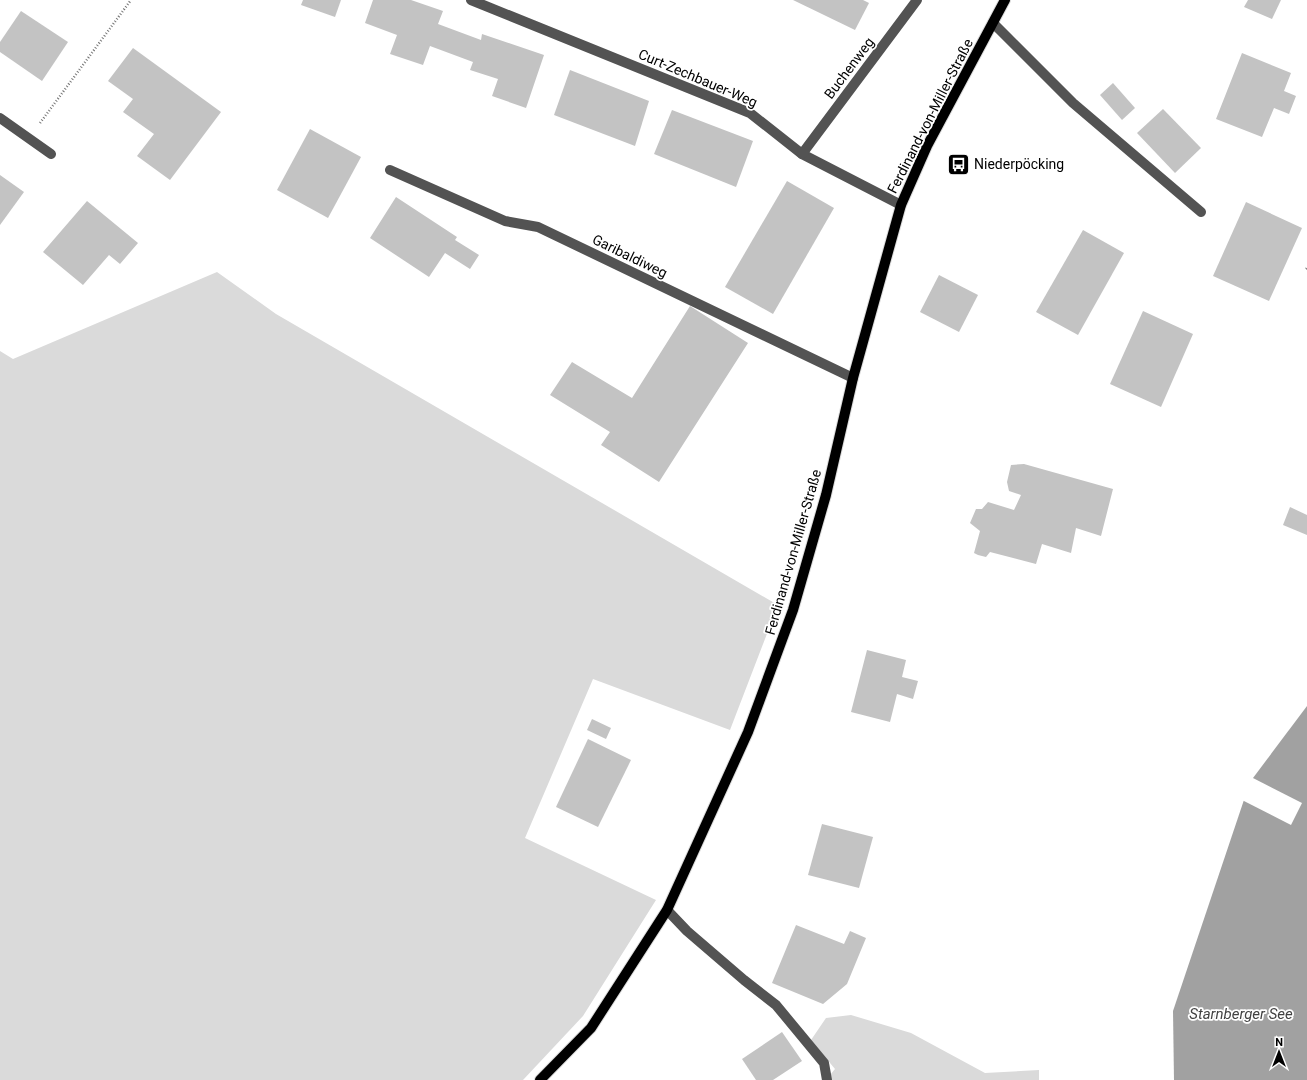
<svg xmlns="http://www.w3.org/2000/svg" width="1307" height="1080" font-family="Roboto,sans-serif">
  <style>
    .green { fill: #dadada }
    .water { fill: #a1a1a1 }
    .pier { fill: #fff }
    .building { fill: #c3c3c3 }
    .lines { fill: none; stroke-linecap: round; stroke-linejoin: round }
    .major-casing { stroke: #dbdbdb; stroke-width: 12 }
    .path { stroke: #757575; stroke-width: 2.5; stroke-dasharray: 1 2; stroke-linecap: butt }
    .minor { stroke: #535353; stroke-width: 10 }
    .major { stroke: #000; stroke-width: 10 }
    .labels { text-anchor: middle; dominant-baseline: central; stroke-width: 3.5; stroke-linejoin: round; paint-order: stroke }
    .street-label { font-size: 14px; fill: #000; stroke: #fff }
    .poi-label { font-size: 14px; fill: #000; stroke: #fff; text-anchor: start }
    .water-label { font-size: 15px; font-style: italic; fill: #424242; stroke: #fff }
  </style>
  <rect width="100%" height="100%" fill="#fff"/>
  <g class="green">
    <path d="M217,272L276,314L778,605L730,730L593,679L525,838L656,900L583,1016L523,1080H0V351L13,359Z"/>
    <path d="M851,1015L911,1033L985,1073L1039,1070V1080H826L835,1069L811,1040L826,1018Z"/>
  </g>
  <path class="water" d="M1307,706V1080H1174L1173,1011L1250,782Z"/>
  <path class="pier" d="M1251,777L1302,803L1291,825L1242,800L1248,781Z"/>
  <g class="building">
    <path d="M303,0H341L335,17L301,5Z"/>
    <path d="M373,0H411L443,11L438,24L481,40L482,34L544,55L526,108L492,96L498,79L470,70L473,62L430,46L423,65L390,54L397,35L365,23Z"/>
    <path d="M793,0H863L869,3L855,30Z"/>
    <path d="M1248,0H1281L1272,19L1244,7Z"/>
    <path d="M21,11L68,42L42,81L0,52V42Z"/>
    <path d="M133,48L221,112L170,180L137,156L154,134L123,112L133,99L108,81Z"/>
    <path d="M1242,53L1291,73L1284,91L1296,96L1289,114L1274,108L1262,137L1216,119Z"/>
    <path d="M570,70L649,101L635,146L554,115Z"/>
    <path d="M1113,83L1135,108L1122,120L1100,95Z"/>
    <path d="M1163,109L1201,148L1175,173L1137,133Z"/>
    <path d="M672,110L753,141L736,187L654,154Z"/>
    <path d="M310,129L361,157L328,218L277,190Z"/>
    <path d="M0,175L24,192L0,225Z"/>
    <path d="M787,181L834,208L773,314L725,287Z"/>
    <path d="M396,197L457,237L455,240L479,255L470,269L445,253L429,277L370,238Z"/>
    <path d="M87,201L138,243L120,264L109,255L83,285L43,252Z"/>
    <path d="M1246,202L1302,228L1269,301L1213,276Z"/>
    <path d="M1083,230L1124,253L1078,335L1036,312Z"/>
    <path d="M939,275L978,295L959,332L920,312Z"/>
    <path d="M690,306L748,343L659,482L601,445L610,432L550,395L572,362L632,398Z"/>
    <path d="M1143,311L1193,334L1161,407L1110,384Z"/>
    <path d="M1024,464L1113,489L1101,536L1076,528L1071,553L1042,544L1036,564L990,552L986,557L978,555L974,553L980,531L970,523L976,509H982L988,502L1014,510L1021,495L1009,491L1007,482L1011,465Z"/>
    <path d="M1290,507L1307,515V535L1283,525Z"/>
    <path d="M867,650L906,660L902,677L918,681L913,699L897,694L890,722L851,712Z"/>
    <path d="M592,719L611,728L606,739L587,730Z"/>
    <path d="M588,739L631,760L598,827L556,807Z"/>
    <path d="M822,824L873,837L859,888L808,875Z"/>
    <path d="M796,925L844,944L850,931L866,938L847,984L823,1004L772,983Z"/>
    <path d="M782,1032L802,1061L773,1080H756L742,1059Z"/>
  </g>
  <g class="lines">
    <defs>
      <path id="major" d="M540,1080L591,1028L667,910L748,732L793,610L826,495L853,378L901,205L927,146L1005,0"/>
    </defs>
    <use href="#major" class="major-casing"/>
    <g class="path">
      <path d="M40,123L131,0"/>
      <path d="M1306,269L1307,268"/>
    </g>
    <g class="minor">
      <path d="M471,0L750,113L802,154L901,205"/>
      <path d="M993,23L1073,103L1201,212"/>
      <path d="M0,118L51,154"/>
      <path d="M802,154L917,0"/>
      <path d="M390,170L505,221L538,227L853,378"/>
      <path d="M667,910L687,931L744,980L776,1005L824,1063L827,1080"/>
    </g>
    <use href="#major" class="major"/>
  </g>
  <defs>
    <symbol id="bus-square" viewBox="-11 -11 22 22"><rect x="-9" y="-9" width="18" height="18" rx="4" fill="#000" stroke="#fff"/><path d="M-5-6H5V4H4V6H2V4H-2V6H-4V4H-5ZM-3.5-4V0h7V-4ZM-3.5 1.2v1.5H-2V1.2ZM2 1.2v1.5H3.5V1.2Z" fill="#fff"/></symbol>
  </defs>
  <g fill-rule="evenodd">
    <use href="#bus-square" x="946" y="152" width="25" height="25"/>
  </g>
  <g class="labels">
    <g class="street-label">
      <text transform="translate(849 68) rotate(-53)">Buchenweg</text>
      <text transform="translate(698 78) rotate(23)">Curt-Zechbauer-Weg</text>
      <text transform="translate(930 116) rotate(-63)">Ferdinand-von-Miller-Straße</text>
      <text transform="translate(630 256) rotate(26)">Garibaldiweg</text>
      <text transform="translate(793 552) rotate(-74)">Ferdinand-von-Miller-Straße</text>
    </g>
    <g class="poi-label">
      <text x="974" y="164">Niederpöcking</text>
    </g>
    <g class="water-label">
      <text x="1241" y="1014">Starnberger See</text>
    </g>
  </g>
  <g transform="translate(1279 1052)" stroke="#ffffff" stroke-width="3" paint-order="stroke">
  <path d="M0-3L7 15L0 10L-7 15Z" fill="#000000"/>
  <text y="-6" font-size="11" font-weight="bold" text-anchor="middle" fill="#000000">N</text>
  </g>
</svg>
